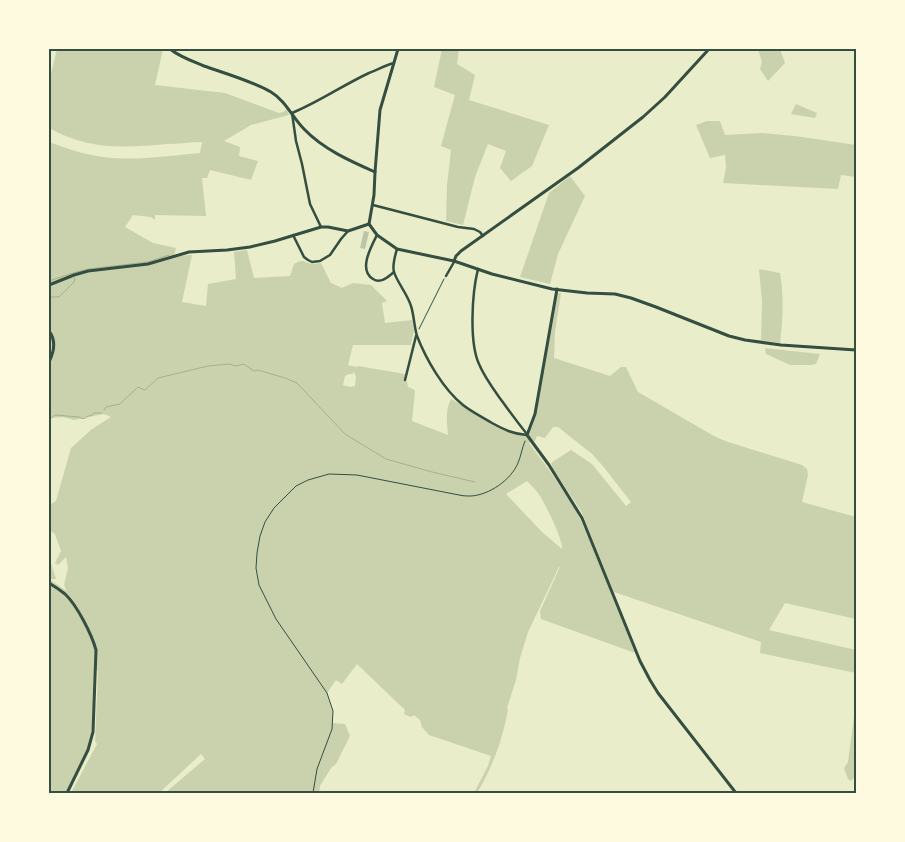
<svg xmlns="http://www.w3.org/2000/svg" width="905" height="842" font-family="'DejaVu Sans',sans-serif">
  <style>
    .green { fill: #cad2ad; fill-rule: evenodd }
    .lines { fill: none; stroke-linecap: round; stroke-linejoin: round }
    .stream { stroke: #a3b18a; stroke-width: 1 }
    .building { fill: #bcc5a7 }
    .path { stroke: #344e41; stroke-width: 1 }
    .minor { stroke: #344e41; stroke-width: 2.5 }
    .tertiary { stroke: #344e41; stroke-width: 3 }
    .neatline { fill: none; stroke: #344e41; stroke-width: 2 }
  </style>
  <rect width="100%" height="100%" fill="#e9edc9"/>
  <g class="green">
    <path d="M57,49H163L155,85L225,93L279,113L283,112L287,109L289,115L251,125L224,141L240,147L239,156L258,161L251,180L210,170L207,178H202L206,216L155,215V220L151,217L133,215L125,227L153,243L176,248L174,256L192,255L182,302L206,306L208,284L236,279L234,252L247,250L254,278L290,276L294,264C304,258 303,263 313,264C316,264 318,263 321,263L331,283L342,288L353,283L371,285L387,301L382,303L385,323L412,320L414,330L411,345H353L348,365L356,367L359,366L364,367L405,374L404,379L407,381L408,387L413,389L415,391L412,421L448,435C447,423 445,410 451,399L510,432L527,435L531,428L556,293H561L555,332L554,358L610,376L621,367H626L638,392L714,436L725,441L802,465L807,469L808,475L802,502L856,517V619L785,603L769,630L856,650V673L760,653L761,642L614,592L581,511L553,469L551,463L571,450L592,464L626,506L631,502L602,465L592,454L558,427H553L545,438L537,436L535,441L529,443L552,474L577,512L595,553L635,653L541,619L540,611L560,567H559L528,632L520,658L516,680L507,708L508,710C502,741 493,766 477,793H474L488,766L491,756L429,735L422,727L420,720L414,715L411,717L404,714L405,710L357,664L342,684L336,680L327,693L333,711V723L345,724L350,736L336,764L331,768L320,786L319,793H165L205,759L201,754L159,793H71L97,744L95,741L98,671L95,670L91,742L67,793H49V557L56,579H49L67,591L64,585L68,568L66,557L58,565L55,563L61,551L55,534L49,530V505L56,501L71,448L92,429L111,417L104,414L74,420L63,417L49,418V142C65,148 80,153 97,156C130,162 166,156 200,153L202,142C191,142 179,144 167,144C123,148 89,150 49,128V82ZM354,372L356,377L355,386L351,387L343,385L345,376L349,374H352ZM527,481C531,485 535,489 538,493C545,503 563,539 562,549L542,532L506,494Z"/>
    <path d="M442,49H459L457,64L475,75L469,100L549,125L532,166L511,181L500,168L506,151L488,144L475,177L463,225L446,221L447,185L451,150L441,146L455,95L434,87Z"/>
    <path d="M758,49H780L785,63L768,81L760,69L762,62Z"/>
    <path d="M796,104L817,113L815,118L791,114Z"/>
    <path d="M707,121H720L725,135L761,133L795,136L856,145V177L841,175L838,189L723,183L726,168L725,155L710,158L696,125Z"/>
    <path d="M570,176L585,196L558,254L550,284L520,277L549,193Z"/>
    <path d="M759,269L780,273C784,296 783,319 780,343L761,340L762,301Z"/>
    <path d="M765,348L820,354L816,364L811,365H790L766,354Z"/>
    <path d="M855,709L856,776L851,781L848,779L844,768L848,762Z"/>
  </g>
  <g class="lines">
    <g class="stream">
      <path d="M49,281L73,273L88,269L148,262L169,255"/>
      <path d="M49,297H59L74,282L75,278"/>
      <path d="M104,410L106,407L120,404L138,387L145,390L158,378L208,366L230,364L235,366L244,364L254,371L258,370L285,378L297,383L345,434L386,459L432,472L475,482"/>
      <path d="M49,420L55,415L79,417C86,421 85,416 92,415L94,413H102"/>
    </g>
  </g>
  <path class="building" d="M364,231L369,232L365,249L360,248Z"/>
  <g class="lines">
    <g class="path">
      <path d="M419,329L444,279"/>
      <path d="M313,793L317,769L332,729L333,711L327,693L276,619L259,585L256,568L257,553L260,536L265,522L274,508L296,486L308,480L329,474L357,475L459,495C463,496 467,496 471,496C489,495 511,480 518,463C521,456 522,448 525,441"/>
    </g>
    <g class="minor">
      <path d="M373,205L458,227L474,229L480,232L483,236"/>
      <path d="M321,227L310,204L302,164L296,141L292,113C319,102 343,85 369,73C378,70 385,65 394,63"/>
      <path d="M293,235L304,257L308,260L312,262L320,261L330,255L341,239L348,231"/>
      <path d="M377,235C371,247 358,270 373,279C381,284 388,277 394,272"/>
      <path d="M397,249C395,256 392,265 394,272C397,282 408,295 411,306C414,315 414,326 417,336C426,359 443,389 463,405C472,412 482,417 492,423C505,430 513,434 527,435"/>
      <path d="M478,269C472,293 469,342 479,364C484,376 492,387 499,397C508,409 517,422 527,434"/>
      <path d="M446,276L454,262"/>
      <path d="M405,380L416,336"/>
    </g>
    <g class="tertiary">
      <path d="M170,49C180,57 192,61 204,66C224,73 252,81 271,92C286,101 292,117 304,129C323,149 350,161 375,172"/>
      <path d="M398,49L380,110L375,172L374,195L369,224L377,235L397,249L454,261L492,274L552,289L587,293L615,294L631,298L656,307L729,336L745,340L781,345L856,350"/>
      <path d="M454,261L456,256L461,251L578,168L643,117L665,97L709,49"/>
      <path d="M49,285L74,275L88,271L148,264L189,252L227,250L250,247L275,241L321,227H328L348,231L369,224"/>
      <path d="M557,289L535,414L527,435L549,465L582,518L640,661L650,680L658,693L736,793"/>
      <path d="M49,331C56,340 54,352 49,362"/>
      <path d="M49,583C54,586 60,590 65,594C77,605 92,635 96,650L93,732L88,750L67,793"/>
    </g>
  </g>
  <rect width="905" height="842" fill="none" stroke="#fefae0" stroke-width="100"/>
  <rect x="50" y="50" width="805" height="742" class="neatline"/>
</svg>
